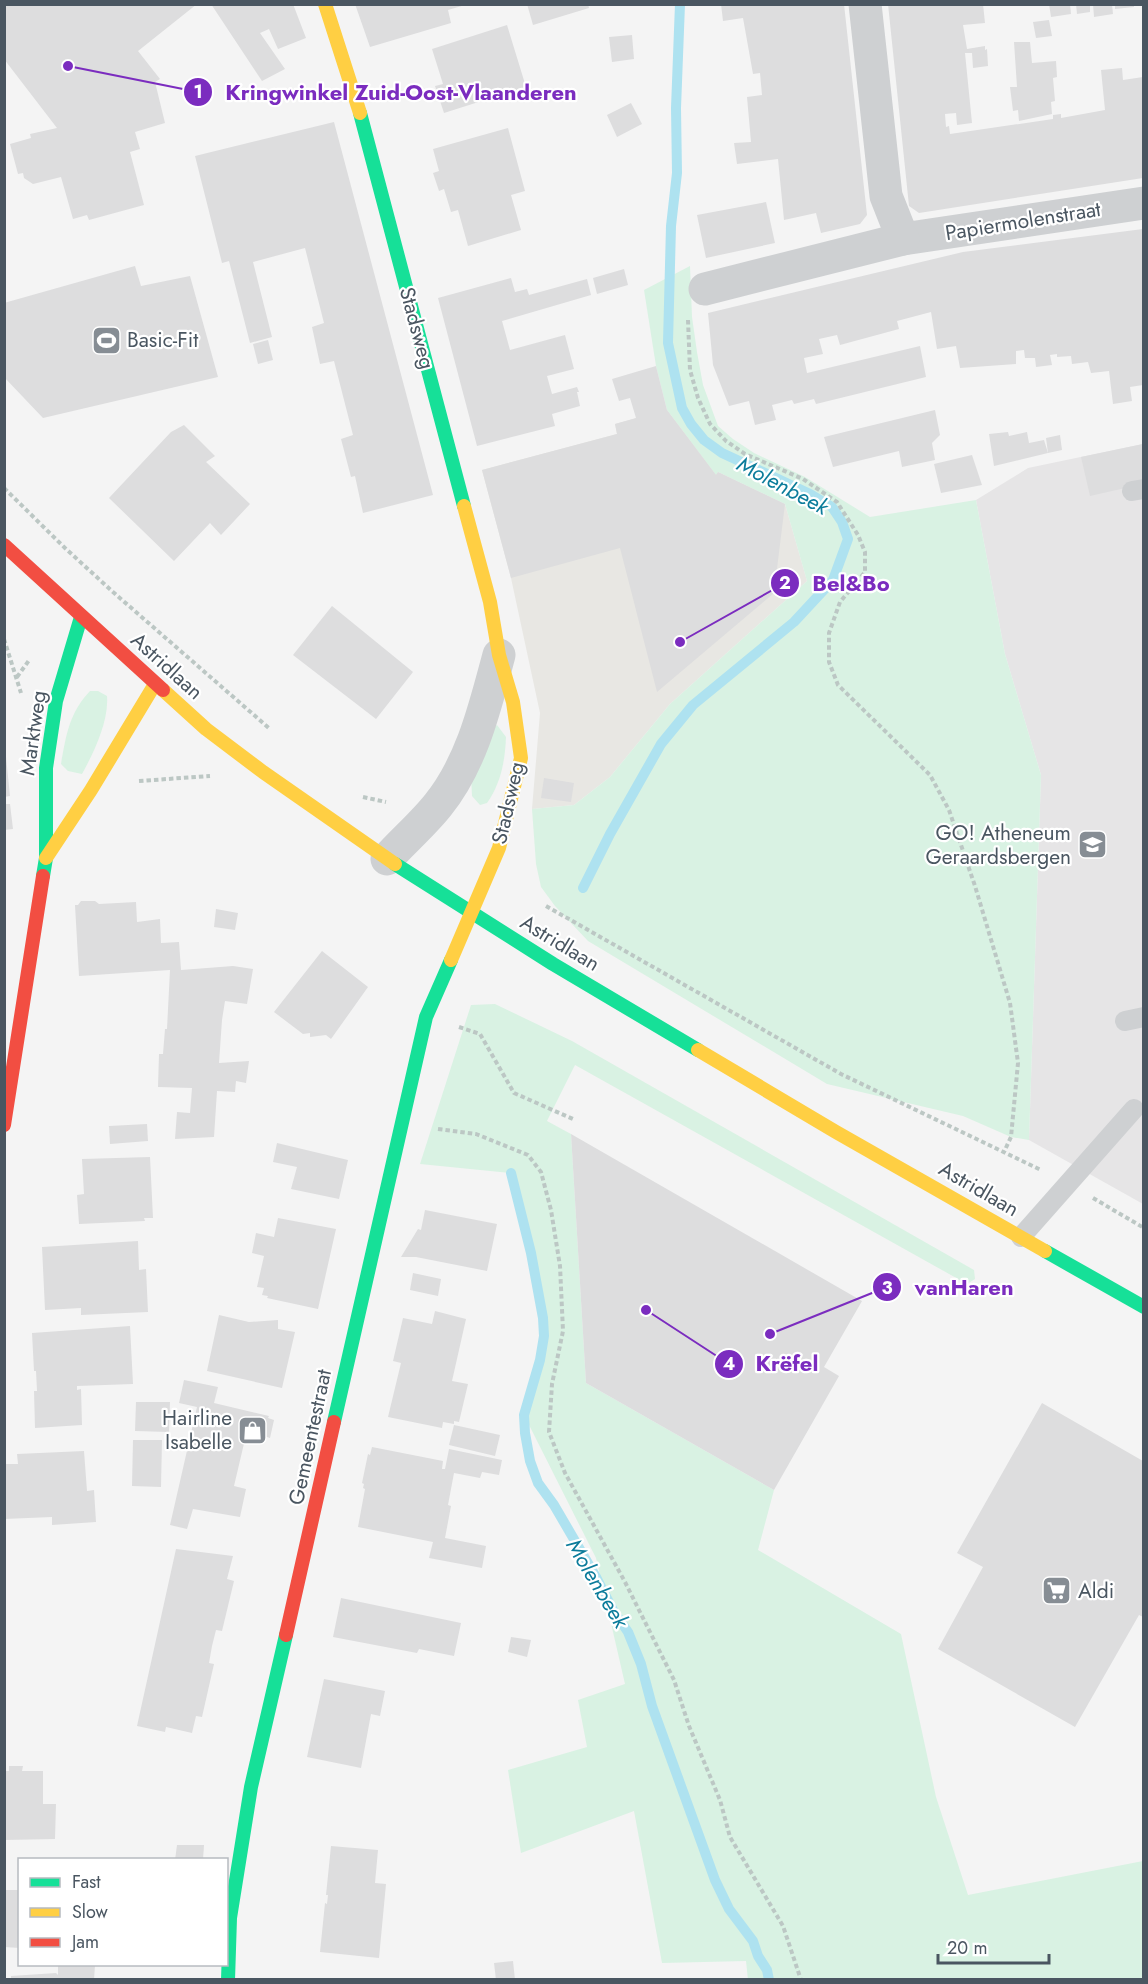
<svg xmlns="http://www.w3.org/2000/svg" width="1148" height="1984" font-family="Jost,sans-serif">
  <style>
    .commercial { fill: #e8e7e3 }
    .education { fill: #e6e5e6 }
    .green { fill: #d9f2e3 }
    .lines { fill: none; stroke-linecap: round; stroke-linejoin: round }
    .stream { stroke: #aee2f0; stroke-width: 10 }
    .building { fill: #ddddde }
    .path { stroke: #bcc7c4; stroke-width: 4; stroke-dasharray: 4.5 3; stroke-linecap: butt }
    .lane { stroke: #ced0d2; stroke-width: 20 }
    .street { stroke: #ced0d2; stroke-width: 33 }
    .fast { stroke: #16e098; stroke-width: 14 }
    .slow { stroke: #ffcf43; stroke-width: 14 }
    .jam { stroke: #f24e42; stroke-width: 14 }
    .labels { text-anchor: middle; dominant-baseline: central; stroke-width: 4.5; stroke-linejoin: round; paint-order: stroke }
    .street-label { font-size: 21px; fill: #4a5661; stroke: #fff }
    .poi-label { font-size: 21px; fill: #4a5661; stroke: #fff; text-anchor: start }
    .water-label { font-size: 22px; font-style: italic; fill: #0c7c9b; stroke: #fff }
    .leader { fill: none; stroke: #7b2cbf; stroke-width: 2 }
    .callout-dot { fill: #7b2cbf; stroke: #fff; stroke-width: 2 }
    .mark-label { font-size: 18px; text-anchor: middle; font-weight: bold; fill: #fff }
    .callout-label { font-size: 22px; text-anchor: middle; font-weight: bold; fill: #7b2cbf; stroke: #fff; stroke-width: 4.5; stroke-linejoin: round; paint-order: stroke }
  </style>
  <rect width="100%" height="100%" fill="#f4f4f4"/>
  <path class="commercial" d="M667,410L716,474L718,472L785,504L807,581L670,704L610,777L574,805L532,809L540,713L511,578L482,470L617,434L615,424Z"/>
  <path class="education" d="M1143,444V1204L1029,1140L1041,775L1005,654L976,500L1028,468Z"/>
  <g class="green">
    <path d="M690,266L692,317L697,352L703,385L718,426L733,439L754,453L805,477L870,517L976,500L1005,654L1041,775L1029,1140L1011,1137L963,1116L827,1084L588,941L555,906L541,887L536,864L532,809L574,805L610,777L670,704L807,581L785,504L718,472L716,475L667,410L656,366L644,290Z"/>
    <path d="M90,691H98L107,696C109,721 94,752 82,774L68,771L61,764C66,736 69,713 90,691Z"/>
    <path d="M497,725L506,737C505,761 501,783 487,803L480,805L472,796L471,776L485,735Z"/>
    <path d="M495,1004L572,1041L974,1270L975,1279L967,1284L575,1065L547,1121L571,1134L586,1383L774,1490L758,1550L901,1634L936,1797L968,1895L1143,1861V1979L748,1980L746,1961L662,1963L634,1811L521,1853L508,1770L587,1747L578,1700L625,1684L596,1558L524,1415L540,1360L544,1336L543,1319L531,1253L511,1173L420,1164L471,1005Z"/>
  </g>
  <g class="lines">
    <g class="stream">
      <path d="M583,888L610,834L661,744L693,705L794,622L833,580L848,539L842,522L832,507L810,494L722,453L704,440L691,424L682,408L668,343L671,226L677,173L676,108L680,4"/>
      <path d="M511,1173L531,1253L543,1318L544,1336L540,1360L524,1415L525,1433L530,1461L538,1483L554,1505L596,1577L614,1612L628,1632L641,1664L652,1706L715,1880L729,1909L753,1941L758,1956L767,1970L769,1980"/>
    </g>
  </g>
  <g class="building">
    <path d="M4,4H197L138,51L160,79L155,82L165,123L135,132L140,149L130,152L144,205L89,220L87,215L73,219L61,177L33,184L24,178L23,173L18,174L10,144L31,138L30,134L57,128L4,59Z"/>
    <path d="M211,4H293L306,38L278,49L269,29L260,33L285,69L262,81Z"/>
    <path d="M355,4H465V5L448,10L451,23L370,47Z"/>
    <path d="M527,4H588L589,8L533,25Z"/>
    <path d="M721,4H844L867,215L860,224L821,233L816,213L784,220L778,159L737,164L734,143L751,142L747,97L762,95L760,73L753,74L743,18L723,21Z"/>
    <path d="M888,4H983L985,23L963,25L967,49L985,46V50L987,49L988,66L973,68L972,53H965L972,123L957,125L956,113L945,114L946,127L949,126L950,134L1053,119V115L1061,114V118L1105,110L1101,70L1122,68L1123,80L1143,77V178L919,213L909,206Z"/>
    <path d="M1049,4H1070L1071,14L1051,17Z"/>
    <path d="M1076,4H1090V12L1077,14Z"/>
    <path d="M1093,4H1112L1113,14L1094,17Z"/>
    <path d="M1115,4H1134V7L1115,9Z"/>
    <path d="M1049,20L1052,36L1036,38L1033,22Z"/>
    <path d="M507,25L526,87L444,113L435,86L443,84L432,49Z"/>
    <path d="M632,35L634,59L612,62L609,37Z"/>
    <path d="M1014,42H1030L1032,63L1056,61L1057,77L1053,78L1055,101L1051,102L1052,114L1019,121L1018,110L1013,111L1010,87H1017Z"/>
    <path d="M631,103L642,124L617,137L607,115Z"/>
    <path d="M334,122L433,495L363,513L355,476L351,477L341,439L353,435L334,361L320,364L312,327L324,323L305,248L253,262L272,337L250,343L229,261L222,263L195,156Z"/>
    <path d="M508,128L525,191L511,195L521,230L468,246L458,210L451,212L444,189L439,191L433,173L439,171L433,149Z"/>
    <path d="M766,202L775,243L706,258L697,215Z"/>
    <path d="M1143,229V385L1130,387L1132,401L1113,404L1109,371L1091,373L1088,362L1072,364L1071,356L1057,357V354L1050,355L1052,365L1036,367L1035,358H1025L1024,350L1016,351V364L960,368L956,346L937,349L931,312L897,321L899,329L840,345L837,335L819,339L823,354L804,358L807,373L920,346L926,377L816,404L814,399L794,404L792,400L772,405L776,420L755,425L749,401L729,406L713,365L708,313L963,252Z"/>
    <path d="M135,266L141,286L190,276L218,377L43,418L4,377V303Z"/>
    <path d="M624,269L628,285L597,294L593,278Z"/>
    <path d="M511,278L515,292L527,289L529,295L587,279L591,295L502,321L510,350L565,335L574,369L547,376L552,394L577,387L579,392H577L580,406L552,414L555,426L477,446L438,298Z"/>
    <path d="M268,340L273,360L258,364L253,344Z"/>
    <path d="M656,366L667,410L716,475L718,472L785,504L774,593L657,692L620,548L511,578L482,470L617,434L615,424L636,418L630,398L619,401L612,379Z"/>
    <path d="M935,410L940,435L932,443L935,460L902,467L899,451L833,467L824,437Z"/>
    <path d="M184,425L215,456L206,462L250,504L221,535L210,523L174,561L109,498L171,432Z"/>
    <path d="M1008,432L1009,436L1027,432L1029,443L1044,440L1048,453L994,466L989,434Z"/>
    <path d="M1060,435L1062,450L1048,453L1046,438Z"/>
    <path d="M1143,444V484L1090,496L1081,457Z"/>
    <path d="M972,455L982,485L941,493L934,464Z"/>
    <path d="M332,606L413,672L376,719L293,655Z"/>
    <path d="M4,757H6L10,796L4,797Z"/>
    <path d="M544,778L574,783L571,802L541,798Z"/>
    <path d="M4,804H10L13,829L4,830Z"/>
    <path d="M81,901H95L99,904L136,902L137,922L160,919L161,943L179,942L181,970L233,966L253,969L247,1004L225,1001L222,1020L219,1063L249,1061L246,1083L236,1081L235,1092L217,1091L214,1137L175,1139L177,1112L190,1113L192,1088L158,1087L159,1054H163L165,1029H167L170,970L79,976L75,905H78Z"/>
    <path d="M216,909L238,913L235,930L214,927Z"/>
    <path d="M322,951L368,987L331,1039L326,1035L310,1037V1033L303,1034L274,1012Z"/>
    <path d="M147,1124L148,1141L110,1144L109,1126Z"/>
    <path d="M571,1134L862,1301L824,1367L839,1376L774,1490L586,1383Z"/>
    <path d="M277,1143L348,1160L339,1199L291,1189L297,1167L273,1162Z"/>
    <path d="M150,1157L153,1218H144L145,1221L79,1224L77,1195L84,1194L82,1159Z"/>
    <path d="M425,1210L497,1224L487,1271L416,1257H401L418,1229L421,1230Z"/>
    <path d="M278,1218L336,1229L318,1309L267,1298L268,1296L262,1295L264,1288L257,1287L264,1256L252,1253L256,1233L274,1237Z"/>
    <path d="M138,1241L139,1270L146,1269L148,1312L81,1315V1308L45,1310L42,1247Z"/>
    <path d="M413,1273L441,1279L438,1296L410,1290Z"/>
    <path d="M435,1311L466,1319L452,1381L468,1384L459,1422L454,1421V1424L443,1422L442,1428L388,1417L401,1363L393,1361L403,1318L432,1324Z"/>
    <path d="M219,1315L249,1322L278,1320V1329L295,1332L282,1388L207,1371Z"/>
    <path d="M130,1326L133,1384L77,1386V1390L81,1389L82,1425L35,1428L34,1391H37L36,1371H34L32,1333Z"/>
    <path d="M184,1380L218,1387L214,1403L269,1416L268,1418L274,1420L270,1438L264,1436V1439L246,1435L234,1486L246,1489L240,1517L193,1509L187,1529L170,1525L197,1407L179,1403Z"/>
    <path d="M136,1402H170L169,1432L135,1431Z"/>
    <path d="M1042,1403L1143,1461V1617L1139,1615L1075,1727L938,1649L983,1567L957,1553Z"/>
    <path d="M454,1425L500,1435L495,1456L449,1445Z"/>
    <path d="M133,1440H162L161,1487L132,1486Z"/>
    <path d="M372,1447L443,1461L442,1469H445L449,1449L502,1460L499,1475L482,1472L480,1478L454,1473L448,1505L451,1506L445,1538L486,1546L482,1568L429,1558L433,1542L358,1527L365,1489L363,1488L364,1484L362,1483L368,1454L370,1455Z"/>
    <path d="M84,1451L87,1491L94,1490L96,1522L52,1525V1517L4,1519V1464H18L17,1454Z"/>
    <path d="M176,1549L233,1556L227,1579L234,1581L222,1631L216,1630L212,1646L209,1663L214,1664L202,1717L196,1716L192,1733L166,1727L165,1732L137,1726Z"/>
    <path d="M341,1598L461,1623L454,1656L419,1649L417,1653L333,1637Z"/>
    <path d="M511,1637L531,1640L527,1657L508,1652Z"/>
    <path d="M324,1679L385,1691L380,1716L371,1714L361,1768L307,1757Z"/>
    <path d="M9,1766H23L22,1771H43V1804H56L55,1839L4,1840V1771H9Z"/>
    <path d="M177,1845H204L203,1860H175Z"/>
    <path d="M331,1846L378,1850L375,1883L386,1884L379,1958L320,1952L325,1903L327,1904L328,1895H326Z"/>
    <path d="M4,1890H20V1948L4,1947Z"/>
    <path d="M513,1961L515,1980H496L494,1963Z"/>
    <path d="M58,1965H95L94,1980H11V1976L56,1973L58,1975Z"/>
  </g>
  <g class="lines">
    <g class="path">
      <path d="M688,320L690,370L698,398L710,424L726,441L745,454L803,479L837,502L858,535L865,552V572L840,602L829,633V662L838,685L930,775L949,810L975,886L1010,1003L1018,1063L1011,1137L1004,1152"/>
      <path d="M4,488L65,548L113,592L270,729"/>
      <path d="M4,639L21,693"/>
      <path d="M17,677L30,659"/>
      <path d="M139,781L210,776"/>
      <path d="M363,797L386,802"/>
      <path d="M546,906L841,1074L1041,1170"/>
      <path d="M459,1027L480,1034L514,1093L573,1119"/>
      <path d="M438,1129L476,1134L528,1155L541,1172L551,1210L560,1266L563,1331L552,1384L549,1432L565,1473L625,1582L674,1680L689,1726L720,1800L730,1837L783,1926L801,1980"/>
      <path d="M1093,1198L1144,1228"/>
    </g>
    <g class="lane">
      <path d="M1132,491L1144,489"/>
      <path d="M1125,1021L1144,1017"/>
      <path d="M1021,1237L1134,1109"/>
    </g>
    <g class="street">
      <path d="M865,4L886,196L903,239L1144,203"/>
      <path d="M705,289L903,239"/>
      <path d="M387,859C403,841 423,824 438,805C472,763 485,707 499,655"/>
    </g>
    <g class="fast">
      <path d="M360,113L464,506"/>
      <path d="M395,864L553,964L698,1050"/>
      <path d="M43,876L46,858V768L56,701L81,617"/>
      <path d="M1045,1251L1144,1307"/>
      <path d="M334,1422L426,1017L451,960"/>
      <path d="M228,1980L230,1918L251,1787L286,1635"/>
    </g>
    <g class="slow">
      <path d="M325,4L360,113"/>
      <path d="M163,690L206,729L263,772L395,864"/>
      <path d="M46,858L91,790L155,684"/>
      <path d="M451,960L499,848L521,758L513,702L499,655L490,602L464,506"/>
      <path d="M698,1050L836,1132L1045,1251"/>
    </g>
    <g class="jam">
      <path d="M4,545L163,690"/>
      <path d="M4,1125L43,876"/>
      <path d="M286,1635L334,1422"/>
    </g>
  </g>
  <defs>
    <symbol id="stadium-square" viewBox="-11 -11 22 22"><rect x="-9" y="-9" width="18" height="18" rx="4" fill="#868d94" stroke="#fff"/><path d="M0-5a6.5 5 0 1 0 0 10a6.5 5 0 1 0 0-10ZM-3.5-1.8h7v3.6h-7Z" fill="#fff"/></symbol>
    <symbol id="school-square" viewBox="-11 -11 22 22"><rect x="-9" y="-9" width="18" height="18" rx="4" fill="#868d94" stroke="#fff"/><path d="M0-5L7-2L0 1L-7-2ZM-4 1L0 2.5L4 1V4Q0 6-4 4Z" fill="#fff"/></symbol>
    <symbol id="shop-square" viewBox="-11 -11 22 22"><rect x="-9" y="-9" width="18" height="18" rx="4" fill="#868d94" stroke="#fff"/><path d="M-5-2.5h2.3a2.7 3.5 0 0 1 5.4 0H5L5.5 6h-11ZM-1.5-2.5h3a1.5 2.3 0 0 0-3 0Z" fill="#fff"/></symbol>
    <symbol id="supermarket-square" viewBox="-11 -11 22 22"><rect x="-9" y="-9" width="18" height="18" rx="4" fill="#868d94" stroke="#fff"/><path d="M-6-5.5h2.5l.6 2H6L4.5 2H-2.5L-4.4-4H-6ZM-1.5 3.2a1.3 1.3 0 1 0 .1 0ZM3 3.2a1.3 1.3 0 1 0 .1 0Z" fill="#fff"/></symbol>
  </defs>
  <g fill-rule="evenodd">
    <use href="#stadium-square" x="90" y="324" width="33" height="33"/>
    <use href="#school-square" x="1076" y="828" width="33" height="33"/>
    <use href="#shop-square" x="236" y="1414" width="33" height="33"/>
    <use href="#supermarket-square" x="1040" y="1574" width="33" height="33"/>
  </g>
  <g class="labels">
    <g class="street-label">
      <text transform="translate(1023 221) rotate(-9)">Papiermolenstraat</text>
      <text transform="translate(417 328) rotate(75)">Stadsweg</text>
      <text transform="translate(167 666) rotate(42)">Astridlaan</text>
      <text transform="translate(33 733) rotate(-82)">Marktweg</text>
      <text transform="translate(508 803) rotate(-77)">Stadsweg</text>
      <text transform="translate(560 943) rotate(31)">Astridlaan</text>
      <text transform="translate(979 1189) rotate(30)">Astridlaan</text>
      <text transform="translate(310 1437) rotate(-78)">Gemeentestraat</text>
    </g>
    <g class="poi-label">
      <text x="127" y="340">Basic-Fit</text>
      <text x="1071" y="833" text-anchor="end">GO! Atheneum<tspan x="1071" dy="24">Geraardsbergen</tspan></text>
      <text x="232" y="1418" text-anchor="end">Hairline<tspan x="232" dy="24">Isabelle</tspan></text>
      <text x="1078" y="1591">Aldi</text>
    </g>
    <g class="water-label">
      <text transform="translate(783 485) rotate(28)">Molenbeek</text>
      <text transform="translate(598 1583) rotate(59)">Molenbeek</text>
    </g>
  </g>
  <path class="leader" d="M68 66L198 92M680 642L785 583M770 1334L887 1287M646 1310L729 1364"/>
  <g class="callout-dot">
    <circle cx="68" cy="66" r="6"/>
    <circle cx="680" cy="642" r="6"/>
    <circle cx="770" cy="1334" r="6"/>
    <circle cx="646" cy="1310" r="6"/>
    <circle cx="198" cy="92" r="15"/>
    <circle cx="785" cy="583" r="15"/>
    <circle cx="887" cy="1287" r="15"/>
    <circle cx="729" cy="1364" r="15"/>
  </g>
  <g class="mark-label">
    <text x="198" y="98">1</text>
    <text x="785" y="589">2</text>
    <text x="887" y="1294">3</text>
    <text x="729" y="1370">4</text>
  </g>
  <g class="callout-label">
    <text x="401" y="100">Kringwinkel Zuid-Oost-Vlaanderen</text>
    <text x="851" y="591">Bel&amp;Bo</text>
    <text x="964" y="1295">vanHaren</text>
    <text x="787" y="1371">Krëfel</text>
  </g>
  <rect width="1148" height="1984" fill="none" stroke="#4a5661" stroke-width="12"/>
  <rect x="18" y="1858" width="210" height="108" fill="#ffffff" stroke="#b7bbc0" stroke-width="1.5"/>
  <rect x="30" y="1878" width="30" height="9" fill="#16e098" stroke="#b7bbc0" stroke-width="1.5"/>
  <text x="72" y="1888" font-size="18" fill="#4a5661">Fast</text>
  <rect x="30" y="1908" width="30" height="9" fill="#ffcf43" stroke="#b7bbc0" stroke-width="1.5"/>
  <text x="72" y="1918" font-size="18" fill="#4a5661">Slow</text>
  <rect x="30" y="1938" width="30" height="9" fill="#f24e42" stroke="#b7bbc0" stroke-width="1.5"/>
  <text x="72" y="1948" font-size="18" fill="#4a5661">Jam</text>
  <path d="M938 1954v9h111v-9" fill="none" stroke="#4a5661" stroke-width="3"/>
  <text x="947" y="1954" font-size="18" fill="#4a5661" stroke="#ffffff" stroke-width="4.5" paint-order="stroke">20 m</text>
</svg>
